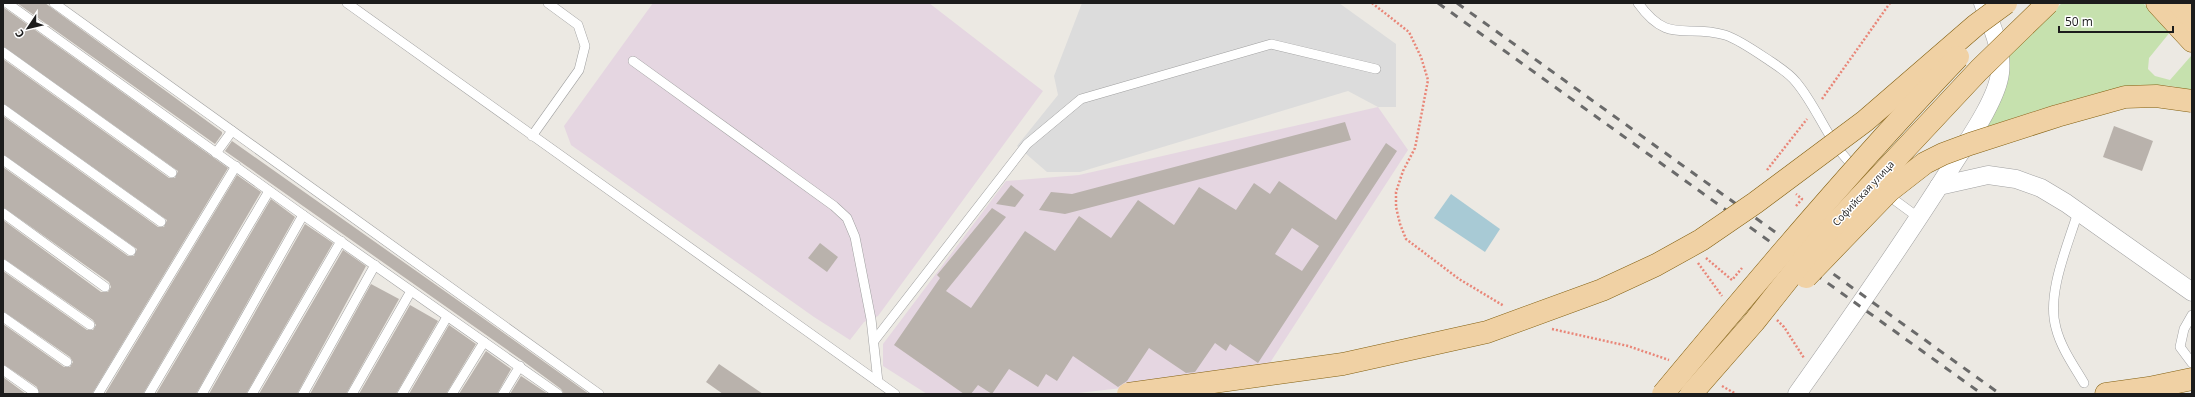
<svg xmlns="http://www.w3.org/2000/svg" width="2195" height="397" font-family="'Open Sans',sans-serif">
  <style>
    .industrial { fill: #e5d6e1 }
    .grass { fill: #c6e1ae }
    .parking { fill: #dcdcdc }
    .water { fill: #a8cad5 }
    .building { fill: #b9b2ac; fill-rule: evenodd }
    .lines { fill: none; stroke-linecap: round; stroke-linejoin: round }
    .lane-casing { stroke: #a0a0a0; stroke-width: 10 }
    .street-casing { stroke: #a0a0a0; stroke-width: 19 }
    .primary-casing { stroke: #836011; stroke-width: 23 }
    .path { stroke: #e98678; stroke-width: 2.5; stroke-dasharray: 2 2; stroke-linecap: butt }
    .lane { stroke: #fff; stroke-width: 9 }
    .street { stroke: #fff; stroke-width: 18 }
    .primary { stroke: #f0d1a4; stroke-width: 22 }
    .rail { stroke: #6a6a6a; stroke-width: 3; stroke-dasharray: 8 8; stroke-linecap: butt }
    .primary-bridge-casing { stroke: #836011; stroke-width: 23; stroke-linecap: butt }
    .primary-bridge { stroke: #f0d1a4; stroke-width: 22 }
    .labels { text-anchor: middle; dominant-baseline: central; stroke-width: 3; stroke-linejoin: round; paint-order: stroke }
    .street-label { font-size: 10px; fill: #1c1c1c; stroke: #fff }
  </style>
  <rect width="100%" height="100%" fill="#ece9e3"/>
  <g class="industrial">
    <path d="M653,3H929L1043,91L878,316L864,322L850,340L814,317L571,145L564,126Z"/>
    <path d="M1378,107L1408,150L1264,372L1069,394H927L883,366V344L1006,181L1079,175Z"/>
  </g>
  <path class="grass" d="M2062,3H2143L2171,31L2149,58L2148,69L2155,76L2170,80L2191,56L2192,91C2185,90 2178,87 2171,86C2121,80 2034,111 1985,128L2007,54Z"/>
  <path class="parking" d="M1082,3H1339L1396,44V107H1378L1348,91L1080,172H1047L1017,146L1058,95L1054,76Z"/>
  <path class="water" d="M1451,194L1500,229L1485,252L1434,218Z"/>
  <g class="building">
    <path d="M17,3H45L222,132V134L215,144Z"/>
    <path d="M3,7L228,168L92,394H39L37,387L3,364V324L64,367H70L73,362L70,357L3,311V271L87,330H93L96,325L93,320L3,258V220L101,292H108L111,287L109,282L3,207V167L128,256H134L137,249L3,154V116L158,227H164L167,220L3,103V59L169,178H175L178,171L3,46Z"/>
    <path d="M1345,122L1351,140L1065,214L1039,210L1051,192L1072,194Z"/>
    <path d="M2114,126L2153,141L2142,171L2103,157Z"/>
    <path d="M232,141L480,316L589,394H564L561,389L523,361L225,151Z"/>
    <path d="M1386,143L1397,151L1258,363L1230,344L1226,351L1215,343L1195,372L1186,373L1149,348L1127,381L1118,387L1073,356L1057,381L1046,374L1038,387L1009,369L992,394L978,385L971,394H964L894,345L940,278L937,275L992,208L1006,217L946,291L971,308L1025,231L1055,251L1079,216L1111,238L1138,200L1174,225L1199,187L1236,210L1254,183L1270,194L1279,181L1336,220ZM1292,228L1319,246L1302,271L1275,254Z"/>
    <path d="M237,175L261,192L143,394H105Z"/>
    <path d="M1011,185L1024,195L1015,207L996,204Z"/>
    <path d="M271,199L295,217L196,394H156Z"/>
    <path d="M305,224L333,243L246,394H209Z"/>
    <path d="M820,243L838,257L827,272L808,258Z"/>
    <path d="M343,250L366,266L297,394H259Z"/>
    <path d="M371,284L399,299L346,394H310Z"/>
    <path d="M410,305L438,321L396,394H359Z"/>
    <path d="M449,325L476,344L446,394H409Z"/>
    <path d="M486,351L511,369L497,394H459Z"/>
    <path d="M719,364L763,394H723L706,382Z"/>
    <path d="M521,376L548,394H510Z"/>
    <path d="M3,377L26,394H3Z"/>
  </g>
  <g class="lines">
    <defs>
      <g id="lane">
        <path d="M7,3L303,215L558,394"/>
        <path d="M54,3L599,394"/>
        <path d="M347,3L895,394"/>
        <path d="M1638,3C1669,46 1686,23 1725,35C1738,39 1758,53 1770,61C1779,67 1790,74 1796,82C1819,109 1829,146 1857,169"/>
        <path d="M3,52L172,173"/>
        <path d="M633,61L834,206L847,218L855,237L871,319L878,382"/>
        <path d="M3,109L161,222"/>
        <path d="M532,136L579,70L585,46L578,25L548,3"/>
        <path d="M216,153L232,131"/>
        <path d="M3,160L131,251"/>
        <path d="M1885,193L1919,218"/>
        <path d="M2078,212C2068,245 2046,294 2056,328C2061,348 2074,366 2084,383"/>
        <path d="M3,213L105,287"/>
        <path d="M3,264L90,325"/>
        <path d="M2192,315L2184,329L2180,347L2192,363"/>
        <path d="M3,317L67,362"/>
        <path d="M874,341L1027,144L1081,99L1271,44L1376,69"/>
        <path d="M3,370L34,392"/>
        <path d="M98,394L236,166"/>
        <path d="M149,394L269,191"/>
        <path d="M202,394L303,215"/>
        <path d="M252,394L341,241"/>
        <path d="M303,394L375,265"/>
        <path d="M352,394L411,291"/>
        <path d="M402,394L447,317"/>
        <path d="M452,394L484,342"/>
        <path d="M503,394L520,366"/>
      </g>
      <g id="street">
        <path d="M1939,186L1988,175L2016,179L2041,188L2066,203L2192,292"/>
        <path d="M1797,394C1851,318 1905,241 1955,161C1969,139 1997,99 2000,73C2003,49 1991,25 1983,3"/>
      </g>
      <g id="primary">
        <path d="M2157,3L2192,41"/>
        <path d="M2178,3L2192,18"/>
        <path d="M2106,394L2149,388L2192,379"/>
      </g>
    </defs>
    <use href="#lane" class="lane-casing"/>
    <use href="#street" class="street-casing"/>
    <use href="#primary" class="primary-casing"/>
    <g class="path">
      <path d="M1372,3L1409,32L1421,57L1428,80L1415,148L1403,171L1396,192V207L1400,224L1406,239L1459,279L1504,306"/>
      <path d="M1822,99L1890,3"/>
      <path d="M1767,170L1807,119"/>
      <path d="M1796,206L1802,199L1796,194"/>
      <path d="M1706,258L1732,280L1742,268"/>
      <path d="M1698,263L1722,296"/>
      <path d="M1777,320L1784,327L1804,358"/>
      <path d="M1552,329L1628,346L1669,360"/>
      <path d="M1722,386L1736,394"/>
    </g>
    <use href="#lane" class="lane"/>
    <use href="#street" class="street"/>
    <use href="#primary" class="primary"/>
    <g class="rail">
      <path d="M1438,3L1982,394"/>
      <path d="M1457,3L2000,394"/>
    </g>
    <defs>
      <g id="primary-bridge">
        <path d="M1806,277L1889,191L1925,163L1943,154L1970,144L2057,116L2125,97L2156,96L2192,101"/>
        <path d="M1128,394L1343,364L1487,332L1602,290L1656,265L1701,240L1755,203L1865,121L1976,25L2006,3"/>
        <path d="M1663,394C1759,279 1855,165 1958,57"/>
        <path d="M1691,394L1754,322L1816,244L1979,70L2048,3"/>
      </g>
    </defs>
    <use href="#primary-bridge" class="primary-bridge-casing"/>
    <use href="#primary-bridge" class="primary-bridge"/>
  </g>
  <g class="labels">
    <g class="street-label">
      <text transform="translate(1863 193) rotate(-47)">Софийская улица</text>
    </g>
  </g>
  <rect width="2195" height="397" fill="none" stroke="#1c1c1c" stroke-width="8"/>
  <g transform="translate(28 28) rotate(235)" stroke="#ffffff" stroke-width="3" paint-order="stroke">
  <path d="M0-3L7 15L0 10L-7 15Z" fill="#1c1c1c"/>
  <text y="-6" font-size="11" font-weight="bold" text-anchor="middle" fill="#1c1c1c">С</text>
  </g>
  <path d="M2059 26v6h114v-6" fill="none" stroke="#1c1c1c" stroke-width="2"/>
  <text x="2065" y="26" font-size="12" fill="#1c1c1c" stroke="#ffffff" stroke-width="3" paint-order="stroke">50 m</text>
</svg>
